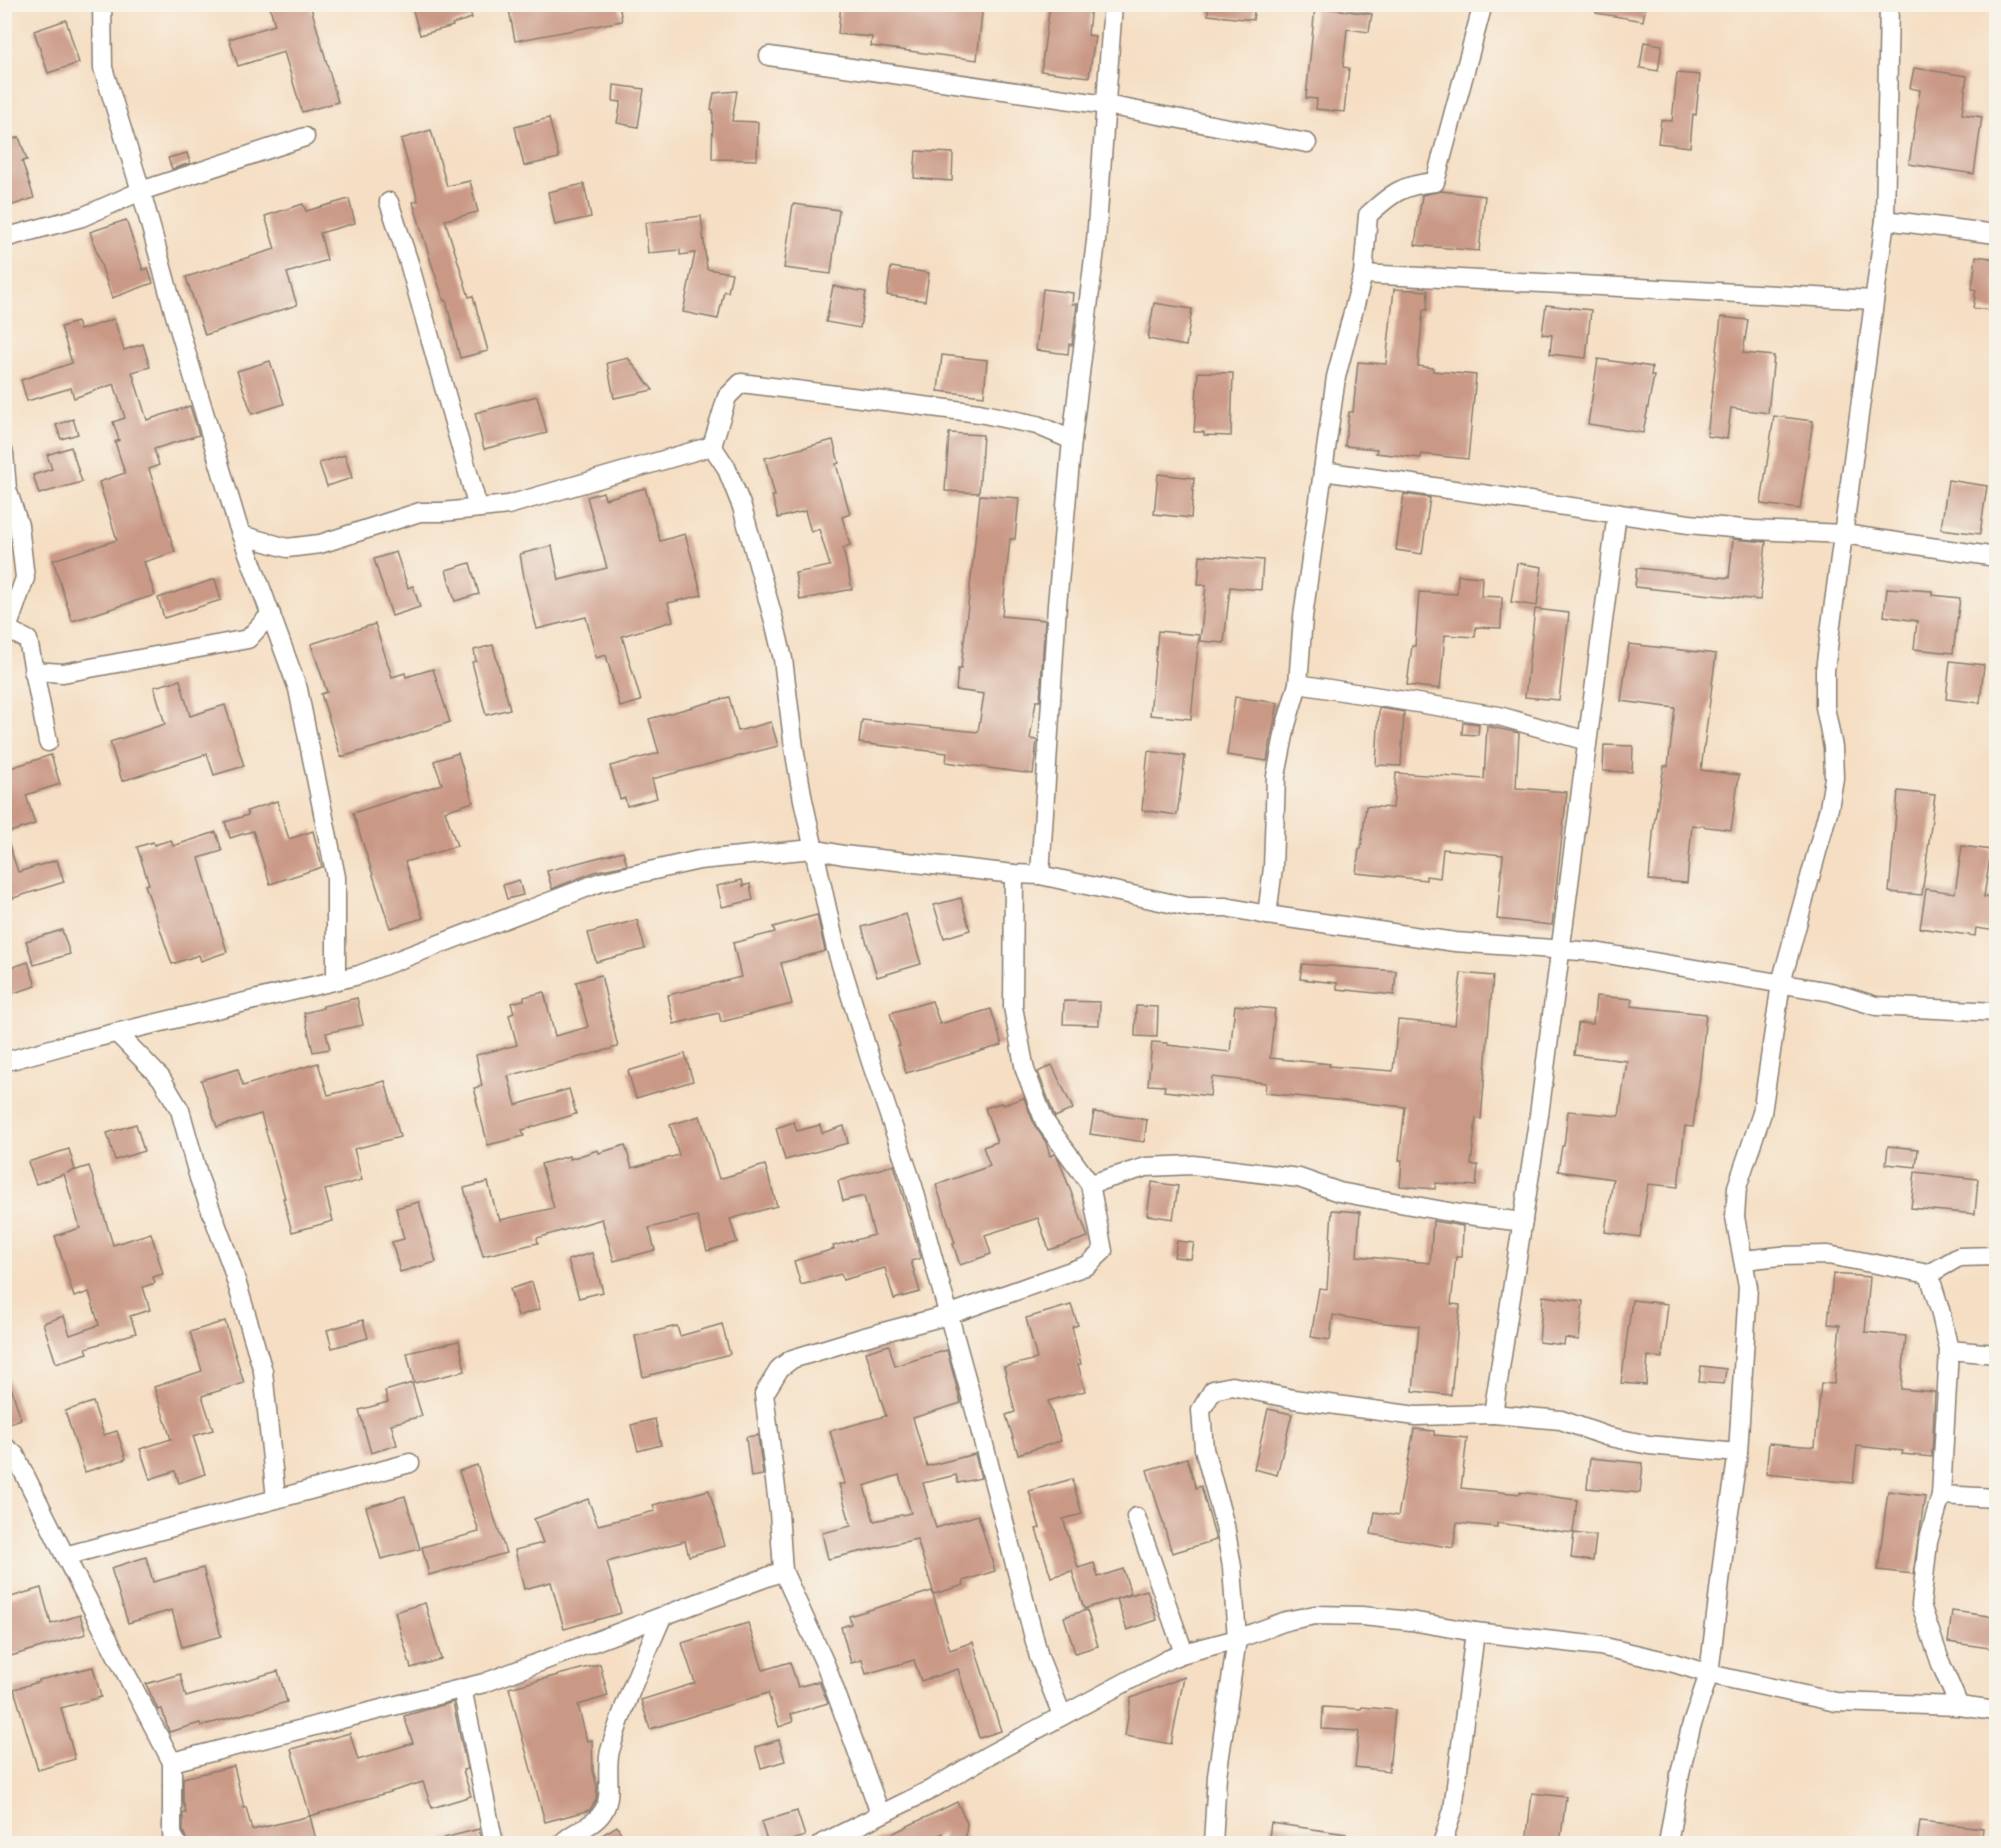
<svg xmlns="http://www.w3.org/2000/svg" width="2001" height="1848" font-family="'IM FELL DW Pica',serif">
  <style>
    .building { fill: #ca9986; fill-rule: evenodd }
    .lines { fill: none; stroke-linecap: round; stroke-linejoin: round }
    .street-casing { stroke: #887d70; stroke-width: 21 }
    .street { stroke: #fff; stroke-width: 18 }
  </style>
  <rect width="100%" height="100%" fill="#f7f3e8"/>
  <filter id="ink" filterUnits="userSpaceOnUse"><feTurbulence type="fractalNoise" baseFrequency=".0167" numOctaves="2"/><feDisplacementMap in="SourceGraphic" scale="12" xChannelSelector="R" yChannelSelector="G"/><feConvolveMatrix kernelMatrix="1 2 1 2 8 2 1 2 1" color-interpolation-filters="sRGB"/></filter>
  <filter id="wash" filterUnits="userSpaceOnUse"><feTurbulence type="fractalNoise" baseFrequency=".008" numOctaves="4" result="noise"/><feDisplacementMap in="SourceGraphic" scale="24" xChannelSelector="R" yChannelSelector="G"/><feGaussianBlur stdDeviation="1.35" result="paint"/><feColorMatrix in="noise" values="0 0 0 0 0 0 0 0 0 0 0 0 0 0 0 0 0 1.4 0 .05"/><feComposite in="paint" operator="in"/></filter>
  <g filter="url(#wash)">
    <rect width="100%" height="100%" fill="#f5dec3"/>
    <g id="blocks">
      <g class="building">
        <path d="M269,4H310L338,102L302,112L284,52L238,66L229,39L275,25Z"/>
        <path d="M411,4H468L472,18L452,24L453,26L420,35Z"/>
        <path d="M508,4H619L622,21L515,41Z"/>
        <path d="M841,4H983L977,60L871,46L872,37L838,34Z"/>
        <path d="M1050,4H1091L1088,35L1095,36L1089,77L1041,71Z"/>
        <path d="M1208,4H1255L1253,20L1208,15Z"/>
        <path d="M1597,4H1646L1643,21L1596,13Z"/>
        <path d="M1315,7L1372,14L1369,32L1347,29L1343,67L1349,68L1344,112L1316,109L1317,99L1306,98Z"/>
        <path d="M66,20L79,63L48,73L34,31Z"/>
        <path d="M1644,42L1662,45L1658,71L1640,68Z"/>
        <path d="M1914,68L1967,76L1962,114L1982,117L1974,174L1909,164L1920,90L1910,88Z"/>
        <path d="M1677,73L1700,75L1696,115L1693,114L1690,147L1658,143L1661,120L1672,121Z"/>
        <path d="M614,85L644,89L638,127L617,123L621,102L613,101Z"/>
        <path d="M737,91L732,121L758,122L757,160L712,159L713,110L711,109L714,93Z"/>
        <path d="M549,118L559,158L524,166L515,127Z"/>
        <path d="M431,130L447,186L470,181L478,212L445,220L469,297L473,296L488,351L460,358L446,300L444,301L431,262L413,202L418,201L401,139Z"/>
        <path d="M19,137L27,160L22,161L34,198L4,208V142Z"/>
        <path d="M916,151L953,153L952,181L914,178Z"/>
        <path d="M187,153L190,163L172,169L168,158Z"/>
        <path d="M584,184L591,217L555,225L548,192Z"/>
        <path d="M1441,191L1485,196L1479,251L1415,245L1422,195Z"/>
        <path d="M349,199L355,223L320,233L327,260L287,273L297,305L205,335L186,277L275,249L265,216L303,204L306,211Z"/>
        <path d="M793,204L839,210L831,274L784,268Z"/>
        <path d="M701,216L707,269L732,273L728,292L724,291L718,319L683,312L695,253L680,255V250L648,253L645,223Z"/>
        <path d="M126,220L143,270L148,268L153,283L112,298L90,232Z"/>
        <path d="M1976,256L1996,259V311L1973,308L1976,290L1972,289Z"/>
        <path d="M891,267L929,273L925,301L887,295Z"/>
        <path d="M833,286L866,292L860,328L826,322Z"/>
        <path d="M1043,289L1073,293L1072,304H1077L1072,345L1069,344L1068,354L1036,350Z"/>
        <path d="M1394,289L1428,291L1427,310H1423L1418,366L1433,368V371L1476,375L1468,459L1421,454V458L1376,453L1377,449L1345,446L1349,412H1353L1358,362L1386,364Z"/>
        <path d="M1154,303L1192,309L1186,346L1148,339Z"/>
        <path d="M1546,305L1591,310L1586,358L1550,354L1552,335L1542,334Z"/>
        <path d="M1721,317L1748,320L1743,353L1774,356L1768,413L1731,408L1727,439L1707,436Z"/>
        <path d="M114,319L124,350L143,344L150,367L132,372L147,420L190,406L199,435L154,449L159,465L149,469L175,552L144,562L155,595L72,621L53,560L117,540L99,482L125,473L115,442L119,440L113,422L125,418L114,384L74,398L71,388L27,401L21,380L72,363L61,327L77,322L80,330Z"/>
        <path d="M942,355L987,360L984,396L938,391Z"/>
        <path d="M628,358L653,390L614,398L607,363Z"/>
        <path d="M1598,359L1652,367L1651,376H1654L1643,433L1588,424Z"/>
        <path d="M270,361L284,404L252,414L237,371Z"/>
        <path d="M1198,372L1233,373L1231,436L1204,435V432H1194Z"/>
        <path d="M537,396L547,433L484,449L475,413Z"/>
        <path d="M1774,416L1813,421L1800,509L1761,504Z"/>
        <path d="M73,419L78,434L61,439L56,425Z"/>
        <path d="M949,433L983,435L979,493L945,491Z"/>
        <path d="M833,440L839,463L836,464L850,514L842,517L850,545L843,548L852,589L800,600L795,573L830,566L819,529L811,532L805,511L778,518L772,496H775L765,458Z"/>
        <path d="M71,447L82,482L39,494L33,475L52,469L47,455Z"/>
        <path d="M345,455L352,478L327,486L319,463Z"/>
        <path d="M1158,474L1194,478L1191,518L1154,514Z"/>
        <path d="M1948,480L1987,486L1980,534L1941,529Z"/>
        <path d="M645,488L660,541L685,534L702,595L668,603L673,621L622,636L641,701L620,707L606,655L596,658L586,617L537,629L525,583L520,554L552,546L559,580L607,568L587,497L603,492L605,499Z"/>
        <path d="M1404,494L1430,498L1422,554L1396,550Z"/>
        <path d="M980,495L1019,498L1015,539H1010L1002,616L1045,620L1040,701H1036L1030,739L1037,740L1033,774L946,762L947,753L859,743L862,720L978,732L984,694L956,690L958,669H961Z"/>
        <path d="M1733,539L1766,542L1760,600L1635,587L1637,568L1729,578Z"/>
        <path d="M396,552L408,588L413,586L420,607L392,616L374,559Z"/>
        <path d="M1200,555L1263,560L1261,590L1230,587L1224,643L1200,641L1206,585H1198Z"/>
        <path d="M470,563L479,594L455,601L446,570Z"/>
        <path d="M1517,563L1542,567L1537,606L1511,602Z"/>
        <path d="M1458,575L1482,577L1481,596L1502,597L1501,628L1476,627L1475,637L1445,635L1440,689L1407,685L1412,646H1415L1419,592L1457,594Z"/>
        <path d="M215,579L221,600L164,618L158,598Z"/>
        <path d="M1887,588L1932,591V595L1960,598L1953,653L1914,649L1917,621L1884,616Z"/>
        <path d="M1535,609L1569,613L1559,700L1525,697Z"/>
        <path d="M375,624L392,677L405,673L406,677L433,669L450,722L389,743L341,757L321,694L327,692L311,644Z"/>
        <path d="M1158,631L1199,635L1191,719L1150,715Z"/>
        <path d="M1629,644L1716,654L1701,770L1739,775L1731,830L1692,825L1687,883L1649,880L1654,824L1664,766H1668L1675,708L1621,701Z"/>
        <path d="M493,645L510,709L486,715L472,662L476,661L474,650Z"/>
        <path d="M1950,661L1984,665L1980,703L1946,699Z"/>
        <path d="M180,680L190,716L225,705L244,766L214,775L207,754L122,781L110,742L165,724L154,687Z"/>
        <path d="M729,697L738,731L771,722L778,746L652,779L657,798L627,806L625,798L620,799L610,766L659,753L649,719Z"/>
        <path d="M1235,697L1278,703L1267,761L1227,755Z"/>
        <path d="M1379,708L1404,712L1401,766L1376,765Z"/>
        <path d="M1463,722L1479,724L1478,735L1462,734Z"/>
        <path d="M1487,726L1519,733L1516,788L1567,792L1552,925L1497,919L1503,855L1443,849L1440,878L1426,876V880L1356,873L1359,849H1361L1366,806L1393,808L1396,773L1484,779Z"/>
        <path d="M1604,745L1633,746L1632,772L1603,771Z"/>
        <path d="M1148,751L1185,756L1177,815L1142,810Z"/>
        <path d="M458,753L473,802L445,811L457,846L405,862L423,918L390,928L353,813L442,784L434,761Z"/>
        <path d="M51,755L60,784L26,795L35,824L4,834V770Z"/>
        <path d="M1898,791L1935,795L1922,895L1889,892Z"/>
        <path d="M277,801L289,839L313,831L322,867L270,884L253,831L230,838L225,822L248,815L247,811Z"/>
        <path d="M216,832L222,851L199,858L227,952L201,961L199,955L172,964L145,885L149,884L137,847L153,842L154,845L171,840L173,846Z"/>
        <path d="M4,841H8L18,872L57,860L64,882L4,901Z"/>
        <path d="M1962,846L1991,850L1984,897L1996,899V931L1976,928L1975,936L1920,928L1926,889L1955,893Z"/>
        <path d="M623,851L627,865L597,871L552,889L547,871Z"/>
        <path d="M519,880L523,895L507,899L503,885Z"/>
        <path d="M742,880L743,886L750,884L753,900L722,907L717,886Z"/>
        <path d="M961,898L970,930L944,938L934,905Z"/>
        <path d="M906,914L921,964L877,977L862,927Z"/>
        <path d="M817,915L825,951L781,963L792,1004L721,1022L719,1013L674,1024L668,995L741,977L733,943L775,932L773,927Z"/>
        <path d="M637,920L645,949L596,962L588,933Z"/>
        <path d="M62,930L70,954L34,965L26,941Z"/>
        <path d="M28,962L36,986L4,996V970Z"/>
        <path d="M1302,964L1396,971L1394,995L1337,989V983L1300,979Z"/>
        <path d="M1461,973L1493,976L1481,1119L1476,1118L1471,1165H1478L1476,1186L1436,1183L1435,1189L1400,1186L1402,1160H1399L1405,1107L1265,1093L1266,1083L1212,1077L1210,1096L1164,1091L1165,1086L1148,1085L1152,1042L1167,1043V1045L1230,1052L1235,1005L1275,1009L1270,1058L1330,1064L1329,1066L1393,1071L1398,1020L1455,1025Z"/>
        <path d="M601,975L618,1047L508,1076L516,1105L569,1089L576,1114L522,1130L524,1136L488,1145L476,1099H477L474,1088L482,1086L476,1055L517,1045L509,1015L514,1013L511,1003L524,1000V997L544,992L555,1036L588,1027L576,982Z"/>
        <path d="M1596,996L1632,999L1631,1006L1706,1014L1700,1075L1693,1127L1685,1126L1678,1187L1648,1184L1640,1237L1605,1232L1613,1179L1558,1171L1562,1146H1564L1568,1111L1619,1116L1627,1061L1574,1055L1578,1023L1593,1024Z"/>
        <path d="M357,998L363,1025L326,1033L330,1049L313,1052L304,1013L323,1008V1006Z"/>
        <path d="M932,1001L940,1024L991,1009L1002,1045L906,1073L898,1046H900L890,1013Z"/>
        <path d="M1064,1001L1100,1002L1099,1025L1063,1024Z"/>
        <path d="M1136,1006L1158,1007L1157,1037L1135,1036Z"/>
        <path d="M685,1054L693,1081L636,1098L628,1071Z"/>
        <path d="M318,1063L328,1095L385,1081L400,1137L354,1149L362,1180L325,1190L333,1221L292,1232L283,1198H285L261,1114L217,1127L201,1080L238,1069L243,1086Z"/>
        <path d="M1052,1065L1073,1109L1055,1117L1038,1072Z"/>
        <path d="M1024,1098L1035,1126L1046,1142L1050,1156L1055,1154L1059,1160L1088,1237L1049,1250L1038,1218L985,1235L991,1254L960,1265L953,1244L955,1243L936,1185L990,1166L983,1147L997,1142L985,1108L1001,1103L1002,1105Z"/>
        <path d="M1094,1112L1147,1120L1144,1142L1090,1134Z"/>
        <path d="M700,1116L719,1179L765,1165L777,1206L730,1219L737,1242L707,1251L697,1216L649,1228L655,1250L614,1261L602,1219L537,1238L538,1243L483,1256L464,1188L488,1182L497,1215L498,1214L500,1220L554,1208L541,1164L569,1156L570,1159L598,1150L599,1153L625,1145L632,1168L679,1155L670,1125Z"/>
        <path d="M794,1122L797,1131L820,1125L822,1133L844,1126L848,1143L785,1160L776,1128Z"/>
        <path d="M136,1124L144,1151L115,1160L107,1133Z"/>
        <path d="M1888,1146L1918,1149L1916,1167L1886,1164Z"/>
        <path d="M69,1149L75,1170L67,1173L89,1166L113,1245L151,1233L163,1274L153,1277L155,1283L143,1287L150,1310L130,1316L136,1333L86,1348L88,1353L56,1363L43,1323L64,1316L70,1335L99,1325L89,1292L74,1297L55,1236L80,1228L64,1174L36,1184L28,1162Z"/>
        <path d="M894,1165L921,1258L911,1261L920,1292L894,1299L885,1268L843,1280L841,1274L801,1285L794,1261L834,1249L833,1246L874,1235L864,1196L843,1201L838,1181Z"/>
        <path d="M1915,1172L1978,1179L1975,1214L1911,1208Z"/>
        <path d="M1152,1182L1178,1186L1173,1219L1147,1215Z"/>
        <path d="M419,1202L436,1262L400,1272L392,1242L404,1239L396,1208Z"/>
        <path d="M1332,1210L1360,1212L1357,1256L1430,1263L1433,1221L1463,1226L1462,1257H1456L1451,1304L1460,1305L1451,1395L1413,1391L1419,1326L1374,1322L1333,1315L1330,1340L1311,1337L1319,1288L1327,1289Z"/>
        <path d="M1177,1241L1194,1243L1191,1259L1174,1257Z"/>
        <path d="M592,1253L603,1292L579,1298L568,1260Z"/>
        <path d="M1833,1274L1870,1277L1865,1332L1906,1336L1901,1389L1935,1392L1932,1457L1902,1454L1903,1451L1857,1446L1853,1483L1766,1474L1769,1443L1815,1447L1821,1383L1834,1384L1836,1364L1840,1325L1828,1324Z"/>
        <path d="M532,1282L540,1309L518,1316L510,1289Z"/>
        <path d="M1543,1296L1583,1301L1579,1340L1565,1338L1564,1345L1539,1342Z"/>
        <path d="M1632,1300L1668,1304L1662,1358L1648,1356L1646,1385L1621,1383Z"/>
        <path d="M1071,1305L1078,1325L1072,1327L1081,1364H1078L1085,1391L1048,1401L1061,1441L1018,1454L1006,1415L1015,1412L1004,1367L1037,1359L1026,1318Z"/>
        <path d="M363,1320L368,1338L332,1348L327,1330Z"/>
        <path d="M225,1321L244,1383L202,1396L213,1430L193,1436L205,1474L179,1483L175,1471L150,1479L140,1449L171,1439L154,1387L202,1371L190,1332Z"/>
        <path d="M722,1324L730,1354L643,1377L635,1336L677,1326L680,1336Z"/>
        <path d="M459,1341L465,1371L414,1383L407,1353Z"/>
        <path d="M889,1345L895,1366L947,1350L961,1403L913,1418L927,1466L975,1454L981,1478L958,1483L956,1475L923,1483L936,1528L978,1515L995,1571L963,1581L964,1585L934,1594L917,1539L828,1559L822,1533L851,1526L839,1484H845L830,1431L886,1416L866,1352ZM899,1475L911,1513L874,1521L864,1486Z"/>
        <path d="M1701,1366L1726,1369L1724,1384L1699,1382Z"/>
        <path d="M8,1377L21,1419L4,1425V1378Z"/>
        <path d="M412,1383L422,1416L391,1424L397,1445L371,1453L359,1410L388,1402L385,1391Z"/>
        <path d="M93,1402L104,1435L117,1431L126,1459L85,1472L65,1411Z"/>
        <path d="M1268,1409L1292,1414L1277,1475L1254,1469Z"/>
        <path d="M655,1419L661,1445L638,1451L631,1425Z"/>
        <path d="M1414,1429L1434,1431V1435L1467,1438L1461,1488L1520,1494V1492L1577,1500L1573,1533L1497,1523V1527L1457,1523L1453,1548L1371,1534L1375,1512L1398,1516Z"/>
        <path d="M758,1435L763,1475L751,1477L746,1437Z"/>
        <path d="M1187,1458L1196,1488L1201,1486L1216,1540L1172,1553L1147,1470Z"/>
        <path d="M1590,1458L1643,1463L1640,1493L1587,1488Z"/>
        <path d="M477,1465L506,1553L429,1575L422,1547L479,1532L459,1471Z"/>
        <path d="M1072,1479L1082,1514L1063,1519L1078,1568L1094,1563L1098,1577L1123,1569L1131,1594L1084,1609L1072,1571L1051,1577L1036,1529L1040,1528L1029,1491Z"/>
        <path d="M709,1490L725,1546L689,1556L685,1541L607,1562L621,1613L564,1629L551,1582L524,1589L515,1550L543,1543L534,1519L588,1499L598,1525L655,1511L653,1505Z"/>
        <path d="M1888,1491L1925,1496L1913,1574L1878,1570Z"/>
        <path d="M405,1496L420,1549L381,1559L366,1507Z"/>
        <path d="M1574,1533L1596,1536L1593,1561L1571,1558Z"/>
        <path d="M146,1557L153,1582L203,1568L221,1636L182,1647L172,1610L128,1623L111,1568Z"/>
        <path d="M41,1588L51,1624L80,1615L86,1634L4,1658V1599Z"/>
        <path d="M1147,1590L1157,1620L1127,1630L1117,1599Z"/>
        <path d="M932,1591L950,1650L973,1642L1001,1731L979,1738L958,1669L921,1681L914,1660L866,1674L862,1660L851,1663L841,1627L851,1624L849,1616Z"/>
        <path d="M425,1603L441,1659L411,1668L395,1612Z"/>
        <path d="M1087,1610L1098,1646L1075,1653L1064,1617Z"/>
        <path d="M1952,1611L1996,1617V1649L1948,1642Z"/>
        <path d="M748,1623L763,1670L790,1662L798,1687L819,1681L828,1703L791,1714L793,1722L779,1727L768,1693L650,1729L641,1700L695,1683L682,1643Z"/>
        <path d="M600,1664L608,1696L578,1705L587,1741L592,1740L593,1771L597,1786L596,1800L590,1810L545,1822L509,1688Z"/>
        <path d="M93,1667L101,1697L61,1708L75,1759L38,1770L14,1689L39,1682V1680Z"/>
        <path d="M278,1671L287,1702L201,1726L200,1723L169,1732L162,1709L158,1710L146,1684L180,1674L186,1697Z"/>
        <path d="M1184,1677L1171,1744L1125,1736L1131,1698Z"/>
        <path d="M453,1702L467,1769L463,1770L471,1796L432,1808L423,1782L310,1816L291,1749L350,1733L358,1760L413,1743L404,1716Z"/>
        <path d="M1323,1707L1361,1709L1362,1707L1395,1710L1389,1771L1355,1767L1359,1731L1322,1729Z"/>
        <path d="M779,1740L785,1761L761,1768L755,1747Z"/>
        <path d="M234,1766L244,1808L246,1807L252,1830L310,1816L317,1844H188L183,1831V1813H186L183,1801V1778Z"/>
        <path d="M1532,1793L1566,1797L1560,1844H1526Z"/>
        <path d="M957,1802L967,1823L965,1844H942L943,1833L921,1844H871Z"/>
        <path d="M797,1811L805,1836L779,1844H768L761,1822Z"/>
        <path d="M1920,1821L1983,1828L1981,1844H1917Z"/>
        <path d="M1271,1823L1346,1834L1345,1844H1268Z"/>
        <path d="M617,1826L627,1844H587Z"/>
        <path d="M479,1829L482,1844H444V1838Z"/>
      </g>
    </g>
  </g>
  <g filter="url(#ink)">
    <use href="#blocks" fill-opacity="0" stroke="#887d70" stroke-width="1.5"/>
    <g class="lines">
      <defs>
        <g id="street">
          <path d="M102,4L103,68L141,191L175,315L237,523L298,689L336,877V980"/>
          <path d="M1483,4L1435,182C1402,185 1392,193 1368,215L1363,274L1336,377L1323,471L1689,524L1753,530L1844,534L1996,557"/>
          <path d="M769,56L1106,105L1307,143"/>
          <path d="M389,202L409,263L478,508"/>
          <path d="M1885,220L1996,234"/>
          <path d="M4,238L82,217L141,191L305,137"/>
          <path d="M1363,274L1874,300"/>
          <path d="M712,446L726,467L742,507L774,621L783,659L794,748L803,800L835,945L871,1062L913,1186L976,1414L1039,1657L1062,1715"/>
          <path d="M712,446L727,397L741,383L979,413L1037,425L1072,440"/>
          <path d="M4,453L7,489L19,525L25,578L7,629L4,630"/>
          <path d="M241,535L287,548L320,544L420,512H443L508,505L712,446"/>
          <path d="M7,629L28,640L48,742"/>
          <path d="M33,671L63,673L248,639L271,614"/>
          <path d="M1298,684L1499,716L1587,741"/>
          <path d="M1040,875L1057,605L1072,440L1096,241L1113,4"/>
          <path d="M1267,915L1273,868L1276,776L1286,725L1298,684L1303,617L1323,471"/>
          <path d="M117,1033L161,1078L180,1110L199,1178L231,1264L263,1371L276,1499"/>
          <path d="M4,1062L69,1044L359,975L601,882L699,860L813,849L843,855L1014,874L1040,875L1188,907H1226L1267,915L1455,942L1595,952L1831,992L1876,1006L1996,1012"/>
          <path d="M1090,1184L1146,1167L1193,1165L1299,1178L1339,1192L1460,1214L1523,1222"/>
          <path d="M1744,1260L1780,1256L1828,1255L1929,1274L1959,1257L1996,1256"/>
          <path d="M1929,1274L1940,1310L1949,1350L1941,1495L1928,1542L1921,1605L1941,1664L1959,1706"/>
          <path d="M1949,1350L1996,1354"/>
          <path d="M1493,1414L1561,1420L1606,1436L1649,1445L1738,1453"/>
          <path d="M4,1446L15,1455L65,1556L172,1762V1834L177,1844"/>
          <path d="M1941,1495L1996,1498"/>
          <path d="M1136,1517L1184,1653"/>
          <path d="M65,1556L410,1463"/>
          <path d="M783,1571L826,1666L880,1813"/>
          <path d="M462,1688L494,1844"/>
          <path d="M172,1762L484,1683L783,1571L779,1512L764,1394L780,1368L792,1359L861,1338L948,1315L1088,1265L1103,1251L1090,1184L1045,1122L1025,1070L1013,1007L1014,874"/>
          <path d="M561,1844C573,1830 595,1827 604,1810C613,1794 605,1769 610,1751C623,1705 643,1661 662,1617"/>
          <path d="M821,1844L930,1790L987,1756L1169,1659L1184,1653L1237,1639L1286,1621L1315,1615L1362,1616L1411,1621L1475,1632L1600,1646L1674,1663L1709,1674L1836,1702L1959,1706L1996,1711"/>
          <path d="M1213,1844L1217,1776L1237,1639L1232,1567L1225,1526L1204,1449L1201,1410L1213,1390L1232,1386L1293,1399L1416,1416L1493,1414L1539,1115L1617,513"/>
          <path d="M1442,1844L1453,1810L1475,1632"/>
          <path d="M1668,1844L1680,1774L1691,1727L1709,1674L1726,1532L1738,1453L1748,1287L1735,1217L1737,1187L1762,1113L1781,983L1829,808L1834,778L1833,747L1825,707V670L1885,220L1889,4"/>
        </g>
      </defs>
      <use href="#street" class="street-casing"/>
      <use href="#street" class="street"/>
    </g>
  </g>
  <rect width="2001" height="1848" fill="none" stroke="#f7f3e8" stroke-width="24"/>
</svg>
